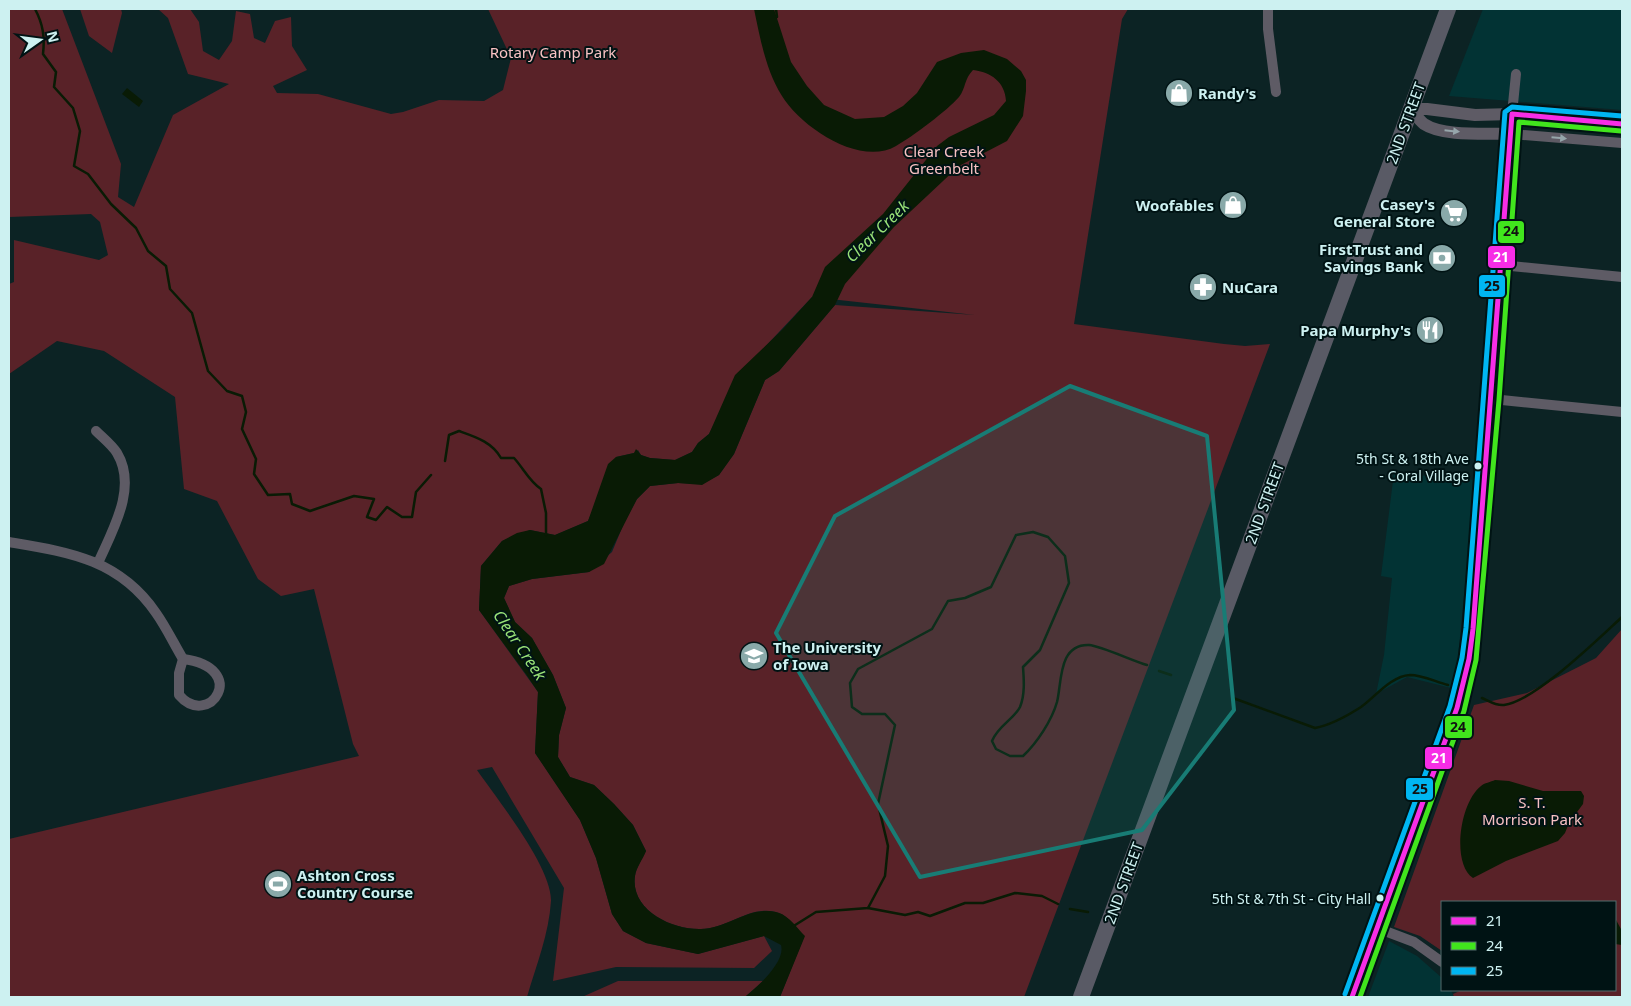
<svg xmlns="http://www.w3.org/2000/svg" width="1631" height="1006" font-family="'Noto Sans',sans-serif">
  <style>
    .built { fill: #023334 }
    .green { fill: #592228 }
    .water { fill: #091b05 }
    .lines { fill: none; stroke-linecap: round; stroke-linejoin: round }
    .stream { stroke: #091b05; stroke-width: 2.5 }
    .minor { stroke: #5e5b65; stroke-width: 10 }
    .tertiary { stroke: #5e5b65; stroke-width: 12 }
    .primary { stroke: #595a65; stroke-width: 16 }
    .bus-1-casing { stroke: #001314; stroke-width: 9 }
    .bus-2-casing { stroke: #001314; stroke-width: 9 }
    .bus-3-casing { stroke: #001314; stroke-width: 9 }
    .bus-1 { stroke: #f72de6; stroke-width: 5 }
    .bus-2 { stroke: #41e51d; stroke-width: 5 }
    .bus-3 { stroke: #00b6f2; stroke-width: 5 }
    .oneway { fill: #96a6ab }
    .marked { fill: #187c75; fill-opacity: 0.2; stroke: #187c75; stroke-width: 4; stroke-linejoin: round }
    .bus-dot { fill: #cdf1f1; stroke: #001314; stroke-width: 2 }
    .labels { text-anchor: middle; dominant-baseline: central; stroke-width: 4; stroke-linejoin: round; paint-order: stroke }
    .bus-label { font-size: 14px; fill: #cdf1f1; stroke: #001314; text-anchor: end }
    .park-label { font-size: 15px; fill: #f8c1c3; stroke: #001314 }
    .poi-label { font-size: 15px; font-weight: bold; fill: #cdf1f1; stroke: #001314; text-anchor: start }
    .street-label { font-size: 15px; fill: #cdf1f1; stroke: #001314 }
    .water-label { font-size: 16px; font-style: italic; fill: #99e378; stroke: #001314 }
    .line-badge { stroke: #001314; stroke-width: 2 }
    .badge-label { font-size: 14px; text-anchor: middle; font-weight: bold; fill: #fff }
    .pale-badge-label { font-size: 14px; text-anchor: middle; font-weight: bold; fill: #111 }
  </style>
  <rect width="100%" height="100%" fill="#0c2324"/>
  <g class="built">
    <path d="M1483,9H1622V110L1449,96Z"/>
    <path d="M1394,473L1475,480L1455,689L1407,677L1376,694L1384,655L1392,578L1381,576Z"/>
    <path d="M1389,941L1417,956L1442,978V990H1451L1454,997H1368Z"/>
  </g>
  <g class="green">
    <path d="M9,9H62L121,164L118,197L134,207L173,115L229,84L188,74L168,18L158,9H190L199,22L203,51L219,60L232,41L236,11L250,14L254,38L265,43L275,21L291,17L292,46L307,70L273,86L277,93L318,94L391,114L403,112L439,100L484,101L503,90L511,58L488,9H1128L1122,19L1074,324L1224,344L1245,346L1270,344L1024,997H780L804,937C798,930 788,916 779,913C752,903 728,929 701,929C672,930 630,910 635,876C636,868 642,859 646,851L633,825L614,804L594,785L570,777L558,757L559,735L566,708L553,675L532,638L515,622L504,598L509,586L532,579L589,572L612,552L624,523L637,499L650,486L678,483L702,484L719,475L734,454L765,380L779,371L835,305L975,315L812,297L760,352L720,412L709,434L698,443L692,452L675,460L650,458L641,455L638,450L634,453L616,457L588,521L555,535L530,530L502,541L481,566L479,610L538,692L535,753L580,820L596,858L612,914L623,931L646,943L698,954L764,936L772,951L754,968L616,967L553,981L564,888L492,767L477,770C497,799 552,867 551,901C549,934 536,966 527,997H9V839L359,756L353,744L314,589L281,596L258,579L217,501L184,489L175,397L104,351L57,341L9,374V284L14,282V240L99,260L108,255L100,222L91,214L9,217Z"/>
    <path d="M80,9H121L122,13L112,53L89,36Z"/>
    <path d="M1622,629V997H1454L1453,994L1462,990H1615V902H1442V951L1420,936L1394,927L1474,705L1527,693L1596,658Z"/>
    <path d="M618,981H763L745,997H582Z"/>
  </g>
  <g class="water">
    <path d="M754,9H774L791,62L807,86L824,105L855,119L884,117L903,106L917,93L937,62L961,53L984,50L1007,59L1021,71L1026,80V91L1023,116L1007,141L959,166L894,227L845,284L835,305L779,371L765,380L734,454L719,475L702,485L678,483L650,486L637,499L604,564L589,572L532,579L509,586L504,598L515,622L532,638L553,675L566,708L559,735L558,757L570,777L594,785L614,804L633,825L646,851C643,859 636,868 635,876C630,910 672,930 701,929C728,929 751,904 779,913C789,916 798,929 805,936L780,997H745C757,987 786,962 781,945L764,936L698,954L646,943L623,931L612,914L596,858L580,820L535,753L538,692L526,674L479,610L481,566L502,541L517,533L530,530L555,535L588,521L608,464L616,457L634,453L636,449L641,455L650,458L675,460L692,452L698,443L709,434L735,375L783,329L812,297L825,267L883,214L937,146L949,137L994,115L1006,101C1005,82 991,72 973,70C964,79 966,88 959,97C948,110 912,137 896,146C860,167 801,127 782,96C766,71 760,38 754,9Z"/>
    <path d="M127,88L143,101L139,107L122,94Z"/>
    <path d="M1495,780L1509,781L1543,791H1581L1584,796L1583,804L1569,823L1565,833L1558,841L1506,861L1473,878C1451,863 1460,802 1481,786C1484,783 1491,782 1495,780Z"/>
    <path d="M1615,918L1622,931V945L1615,944Z"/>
  </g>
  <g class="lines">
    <g class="stream">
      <path d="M35,9C43,24 45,37 43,54L56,72L54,87L73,108L80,131L74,166L88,174L111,204L136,228L148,251L166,266L170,289L192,313L208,371L227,391L242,396L246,412L242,429L256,459L254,474L268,495L290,494L292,504L310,511L354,496L374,499L367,517L376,520L387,507L402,517H412L416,492L431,475"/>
      <path d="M776,9L777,17"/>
      <path d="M445,461L449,435L459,431C476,437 492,442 501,458H514C524,469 529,481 541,489L546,513V535"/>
      <path d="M1159,671L1171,675"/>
      <path d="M1233,698L1315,728C1331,725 1347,716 1361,707C1375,697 1391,676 1410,675C1422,675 1436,682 1448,685"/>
      <path d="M1482,698C1489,701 1496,706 1504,705C1535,701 1598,639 1622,617"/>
      <path d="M868,908L905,915L918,912L930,916L965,903H983L1015,893L1042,896L1058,904"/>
      <path d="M1070,909L1088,912"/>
      <path d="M792,927L816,912L868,908L885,876L888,846L878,804L895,725L885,714H862L852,707L850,683L858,669L932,629L948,601L965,598L991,587L1016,535L1033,532L1048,537L1065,556L1069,583L1040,650L1023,667C1024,680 1025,695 1020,707C1014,719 998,726 992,741L996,749L1010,756H1023C1037,743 1052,720 1057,702C1062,682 1058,644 1089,645C1101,646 1133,661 1147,665"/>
    </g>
    <g class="minor">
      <path d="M1268,9V29L1276,92"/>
      <path d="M1516,74L1512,114L1622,124"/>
      <path d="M1511,134L1622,143"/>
      <path d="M1501,265L1622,277"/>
      <path d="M1492,399L1622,412"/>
      <path d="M96,431C103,438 112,445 117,453C138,488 112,531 98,563"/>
      <path d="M9,542C68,552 119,559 156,613C166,627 174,644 183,659"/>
      <path d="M183,659C251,668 209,730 179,695V673Z"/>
      <path d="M1377,928L1414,942L1442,962"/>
    </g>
    <g class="tertiary">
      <path d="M1411,109C1415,114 1419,120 1424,124C1443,137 1488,133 1511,134"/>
      <path d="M1352,997L1457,708L1469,659L1473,629L1492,399L1512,114L1475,115L1427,109H1411"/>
    </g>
    <path class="primary" d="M1081,997L1448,9"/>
    <defs>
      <path id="bus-1" d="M1352,997L1457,708L1469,659L1473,629L1512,114L1622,124"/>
      <path id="bus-2" d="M1360,997L1464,711L1476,660L1499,400L1519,122L1621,131"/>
      <path id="bus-3" d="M1345,994L1450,706L1462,658L1466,628L1505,112L1512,107L1622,116"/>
    </defs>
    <use href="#bus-1" class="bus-1-casing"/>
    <use href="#bus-2" class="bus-2-casing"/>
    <use href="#bus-3" class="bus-3-casing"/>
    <use href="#bus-1" class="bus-1"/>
    <use href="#bus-2" class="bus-2"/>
    <use href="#bus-3" class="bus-3"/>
  </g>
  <defs><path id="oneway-solid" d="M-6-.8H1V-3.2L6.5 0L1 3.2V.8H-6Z" transform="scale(1.25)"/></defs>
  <g class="oneway">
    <use href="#oneway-solid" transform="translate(1452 131) rotate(6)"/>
    <use href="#oneway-solid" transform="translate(1559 138) rotate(5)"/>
  </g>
  <path class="marked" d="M1070,386L1207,436L1234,710L1142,830L920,877L776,633L835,516Z"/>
  <defs>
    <symbol id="shop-disc" viewBox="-11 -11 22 22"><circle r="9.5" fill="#89a9a9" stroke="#001314"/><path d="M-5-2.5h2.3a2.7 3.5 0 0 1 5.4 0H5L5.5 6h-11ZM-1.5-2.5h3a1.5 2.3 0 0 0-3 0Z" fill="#fff"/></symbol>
    <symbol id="supermarket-disc" viewBox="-11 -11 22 22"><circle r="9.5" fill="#89a9a9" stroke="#001314"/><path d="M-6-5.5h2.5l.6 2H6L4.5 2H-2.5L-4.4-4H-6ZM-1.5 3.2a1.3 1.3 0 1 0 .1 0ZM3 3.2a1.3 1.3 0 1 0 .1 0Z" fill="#fff"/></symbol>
    <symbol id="bank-disc" viewBox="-11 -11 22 22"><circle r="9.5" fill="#89a9a9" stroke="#001314"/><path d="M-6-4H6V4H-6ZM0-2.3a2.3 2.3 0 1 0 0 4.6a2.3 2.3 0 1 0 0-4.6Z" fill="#fff"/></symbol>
    <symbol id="pharmacy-disc" viewBox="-11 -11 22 22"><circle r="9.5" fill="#89a9a9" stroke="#001314"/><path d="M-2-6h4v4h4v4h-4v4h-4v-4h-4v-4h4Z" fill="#fff"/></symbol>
    <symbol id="restaurant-disc" viewBox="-11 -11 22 22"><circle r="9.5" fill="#89a9a9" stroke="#001314"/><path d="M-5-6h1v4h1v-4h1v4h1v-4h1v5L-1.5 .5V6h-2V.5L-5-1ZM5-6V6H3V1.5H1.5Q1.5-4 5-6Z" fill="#fff"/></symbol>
    <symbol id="university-disc" viewBox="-11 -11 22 22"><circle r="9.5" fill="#89a9a9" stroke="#001314"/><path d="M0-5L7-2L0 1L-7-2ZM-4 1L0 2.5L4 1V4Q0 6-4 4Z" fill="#fff"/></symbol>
    <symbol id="stadium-disc" viewBox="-11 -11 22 22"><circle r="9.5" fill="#89a9a9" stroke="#001314"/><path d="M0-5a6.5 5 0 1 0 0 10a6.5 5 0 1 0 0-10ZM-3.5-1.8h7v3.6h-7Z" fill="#fff"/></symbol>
  </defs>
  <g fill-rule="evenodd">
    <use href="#shop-disc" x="1163" y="77" width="32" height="32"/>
    <use href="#shop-disc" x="1217" y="189" width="32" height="32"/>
    <use href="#supermarket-disc" x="1438" y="197" width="32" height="32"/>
    <use href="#bank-disc" x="1426" y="242" width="32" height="32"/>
    <use href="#pharmacy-disc" x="1187" y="271" width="32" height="32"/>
    <use href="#restaurant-disc" x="1414" y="314" width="32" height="32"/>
    <use href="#university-disc" x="738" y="640" width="32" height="32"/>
    <use href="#stadium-disc" x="262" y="868" width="32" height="32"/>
  </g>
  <g class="bus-dot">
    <circle cx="1478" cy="466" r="4.5"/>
    <circle cx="1380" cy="898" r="4.5"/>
  </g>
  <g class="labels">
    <g class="bus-label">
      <text x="1469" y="458">5th St &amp; 18th Ave<tspan x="1469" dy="17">- Coral Village</tspan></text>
      <text x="1371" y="898">5th St &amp; 7th St - City Hall</text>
    </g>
    <g class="park-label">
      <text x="553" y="52">Rotary Camp Park</text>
      <text x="944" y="151">Clear Creek<tspan x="944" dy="17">Greenbelt</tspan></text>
      <text x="1532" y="802">S. T.<tspan x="1532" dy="17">Morrison Park</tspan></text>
    </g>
    <g class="poi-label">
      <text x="1198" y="93">Randy's</text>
      <text x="1435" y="204" text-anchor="end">Casey's<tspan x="1435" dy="17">General Store</tspan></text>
      <text x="1214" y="205" text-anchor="end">Woofables</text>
      <text x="1423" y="249" text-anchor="end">FirstTrust and<tspan x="1423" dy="17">Savings Bank</tspan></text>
      <text x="1222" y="287">NuCara</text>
      <text x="1411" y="330" text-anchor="end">Papa Murphy's</text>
      <text x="773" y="647">The University<tspan x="773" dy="17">of Iowa</tspan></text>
      <text x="297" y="875">Ashton Cross<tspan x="297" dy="17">Country Course</tspan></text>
    </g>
    <g class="street-label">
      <text transform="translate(1405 123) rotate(-70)">2ND STREET</text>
      <text transform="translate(1264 503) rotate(-70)">2ND STREET</text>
      <text transform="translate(1123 883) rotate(-70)">2ND STREET</text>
    </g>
    <g class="water-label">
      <text transform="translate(877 231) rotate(-44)">Clear Creek</text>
      <text transform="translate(520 645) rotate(56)">Clear Creek</text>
    </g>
  </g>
  <g class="line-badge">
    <rect x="1497" y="220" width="28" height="24" rx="5" fill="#41e51d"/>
    <rect x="1487" y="245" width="29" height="24" rx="5" fill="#f72de6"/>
    <rect x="1478" y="274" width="28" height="24" rx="5" fill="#00b6f2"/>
    <rect x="1444" y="715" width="29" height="24" rx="5" fill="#41e51d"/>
    <rect x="1424" y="746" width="29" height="24" rx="5" fill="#f72de6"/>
    <rect x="1405" y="777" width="29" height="24" rx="5" fill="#00b6f2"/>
  </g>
  <g class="badge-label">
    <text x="1501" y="262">21</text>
    <text x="1439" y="763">21</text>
  </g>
  <g class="pale-badge-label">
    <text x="1511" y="236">24</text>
    <text x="1492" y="291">25</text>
    <text x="1458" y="732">24</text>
    <text x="1420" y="794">25</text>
  </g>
  <rect width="1631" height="1006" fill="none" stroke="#cdf1f1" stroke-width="20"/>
  <rect x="1441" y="901" width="175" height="90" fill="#001314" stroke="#526c6c"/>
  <rect x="1451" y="917" width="25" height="8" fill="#f72de6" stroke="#526c6c"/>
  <text x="1486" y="926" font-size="15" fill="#cdf1f1">21</text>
  <rect x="1451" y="942" width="25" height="8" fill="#41e51d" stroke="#526c6c"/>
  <text x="1486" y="951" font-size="15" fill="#cdf1f1">24</text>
  <rect x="1451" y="967" width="25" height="8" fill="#00b6f2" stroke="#526c6c"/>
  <text x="1486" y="976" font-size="15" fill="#cdf1f1">25</text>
  <g transform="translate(40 40) rotate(76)" stroke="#001314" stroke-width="4" paint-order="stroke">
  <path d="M0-4L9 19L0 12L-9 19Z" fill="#cdf1f1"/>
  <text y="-8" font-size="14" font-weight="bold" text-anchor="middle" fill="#cdf1f1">N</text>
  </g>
</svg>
